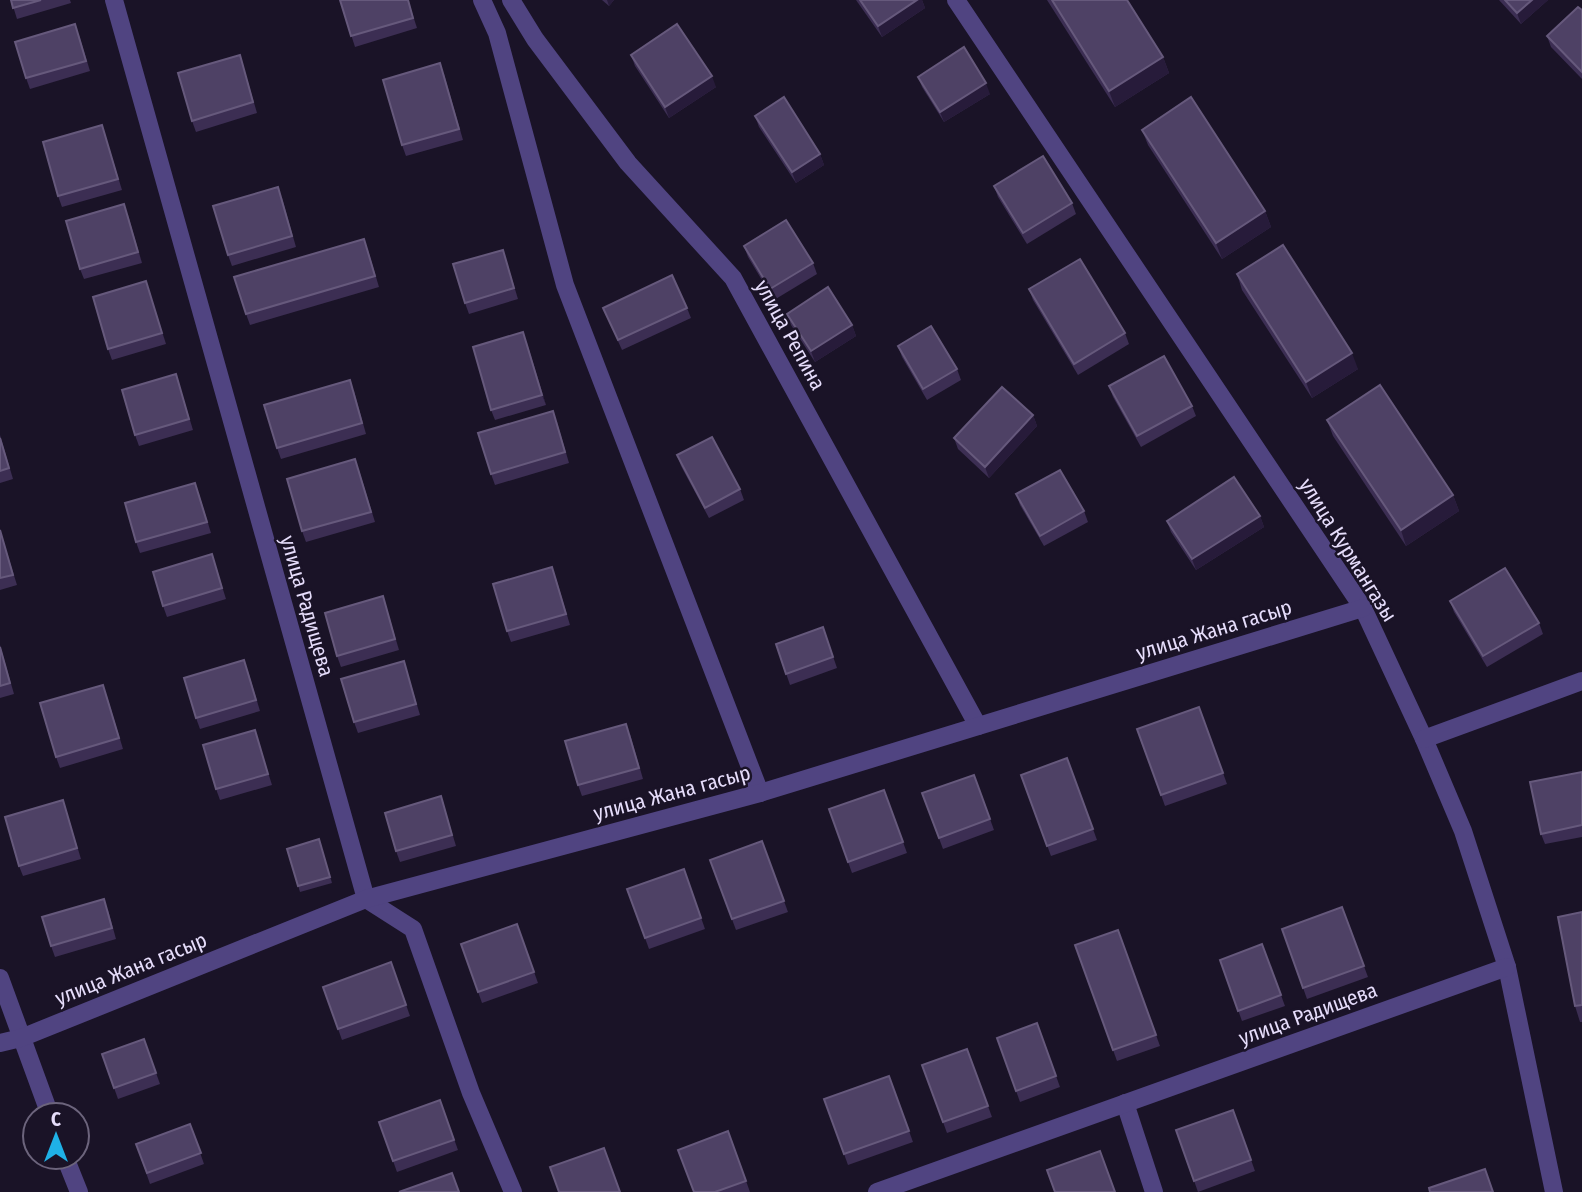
<svg xmlns="http://www.w3.org/2000/svg" width="1582" height="1192" font-family="'Fira Sans Condensed',sans-serif">
  <style>
    .lines { fill: none; stroke-linecap: round; stroke-linejoin: round }
    .minor { stroke: #504481; stroke-width: 18 }
    .wall { fill: #3c2e53 }
    .shaded-wall { fill: #271b3a }
    .building { fill: #4e4165; stroke: #66597c; stroke-width: 2 }
    .labels { text-anchor: middle; dominant-baseline: central; stroke-width: 5; stroke-linejoin: round; paint-order: stroke }
    .street-label { font-size: 21px; fill: #e6ddfb; stroke: #1a1327 }
  </style>
  <rect width="100%" height="100%" fill="#1a1327"/>
  <g class="lines">
    <g class="minor">
      <path d="M114,0L366,899L413,929L471,1093L513,1192"/>
      <path d="M482,0L497,33L565,285L760,793"/>
      <path d="M511,0L535,39L628,163L733,278L978,726"/>
      <path d="M956,0L1363,608L1424,739L1463,831L1507,967L1554,1192"/>
      <path d="M1424,739L1582,681"/>
      <path d="M0,978L50,1115"/>
      <path d="M0,1043L21,1038L366,899L760,793L1363,608"/>
      <path d="M1125,1103L1154,1192"/>
      <path d="M65,1157L79,1192"/>
      <path d="M877,1192L1507,967"/>
    </g>
  </g>
  <g class="wall">
    <path d="M11,0H70L71,3L17,19Z"/>
    <path d="M340,0H408L417,28L355,47Z"/>
    <path d="M602,0H614L609,6Z"/>
    <path d="M856,0H922L925,8L882,37Z"/>
    <path d="M1047,0H1127L1163,57L1169,73L1115,107Z"/>
    <path d="M1499,0H1548L1521,24Z"/>
    <path d="M1582,10V79L1551,47L1547,36Z"/>
    <path d="M79,35L90,71L30,89L26,78Z"/>
    <path d="M240,55L257,113L196,132L192,121Z"/>
    <path d="M631,55L716,87L669,118L635,66Z"/>
    <path d="M444,74L463,140L406,156L402,145Z"/>
    <path d="M918,77L990,94L944,122L922,87Z"/>
    <path d="M755,116L820,154L824,165L796,183L759,127Z"/>
    <path d="M102,125L122,190L62,207L58,196Z"/>
    <path d="M1142,130L1265,211L1271,227L1222,259L1148,145Z"/>
    <path d="M994,186L1072,203L1076,214L1027,244L998,197Z"/>
    <path d="M282,198L296,247L232,266L228,255Z"/>
    <path d="M128,215L142,263L84,279L80,269Z"/>
    <path d="M744,246L813,263L817,274L774,300L748,257Z"/>
    <path d="M368,250L379,287L250,325L246,314Z"/>
    <path d="M503,250L518,299L469,314L465,303Z"/>
    <path d="M1237,274L1358,369L1312,398L1242,290Z"/>
    <path d="M146,281L166,344L112,360L108,349Z"/>
    <path d="M1029,289L1125,333L1129,344L1078,375L1033,300Z"/>
    <path d="M603,308H687L691,318L622,350Z"/>
    <path d="M787,314L852,325L856,336L815,362L791,325Z"/>
    <path d="M527,343L546,405L495,420L491,410Z"/>
    <path d="M898,346L957,369L961,380L927,400L902,357Z"/>
    <path d="M176,374L193,430L139,446L135,435Z"/>
    <path d="M1109,386L1192,406L1196,416L1141,447L1113,397Z"/>
    <path d="M354,391L366,434L281,459L277,448Z"/>
    <path d="M1033,415L1037,426L989,478L958,449L954,438Z"/>
    <path d="M1327,420L1453,495L1459,511L1406,546L1333,436Z"/>
    <path d="M557,422L569,463L495,485L491,474Z"/>
    <path d="M0,435L13,479L0,483Z"/>
    <path d="M677,455L740,489L744,500L709,518L681,466Z"/>
    <path d="M359,470L375,522L306,542L302,531Z"/>
    <path d="M199,494L211,533L140,553L136,542Z"/>
    <path d="M1016,494L1084,511L1088,522L1044,546L1020,505Z"/>
    <path d="M1260,516L1264,527L1196,570L1171,532L1167,521Z"/>
    <path d="M0,530L17,585L0,590Z"/>
    <path d="M212,554L226,599L167,617L163,606Z"/>
    <path d="M556,578L570,625L511,642L507,631Z"/>
    <path d="M383,596L399,650L341,667L337,656Z"/>
    <path d="M1450,601L1539,623L1543,634L1487,667L1454,612Z"/>
    <path d="M823,627L837,668L790,685L776,644Z"/>
    <path d="M0,645L14,694L0,698Z"/>
    <path d="M404,661L420,715L358,733L354,722Z"/>
    <path d="M248,671L260,711L200,729L196,718Z"/>
    <path d="M107,696L123,749L60,768L56,757Z"/>
    <path d="M1199,707L1227,784L1165,806L1137,729Z"/>
    <path d="M255,730L272,785L220,800L216,789Z"/>
    <path d="M630,734L643,779L582,796L578,785Z"/>
    <path d="M1067,758L1097,840L1051,856L1021,775Z"/>
    <path d="M1582,772V837L1545,844L1541,834Z"/>
    <path d="M974,775L994,830L943,849L922,793Z"/>
    <path d="M441,796L456,846L400,862L396,851Z"/>
    <path d="M63,800L81,859L23,876L19,866Z"/>
    <path d="M829,809L903,842L907,853L852,873Z"/>
    <path d="M319,839L332,883L300,892L287,849Z"/>
    <path d="M762,841L788,912L736,930L710,860Z"/>
    <path d="M684,869L705,929L649,949L627,889Z"/>
    <path d="M1342,907L1368,977L1307,999L1282,929Z"/>
    <path d="M108,910L116,939L55,957L51,946Z"/>
    <path d="M1582,912V1022H1580L1575,1006Z"/>
    <path d="M517,924L538,983L482,1003L461,944Z"/>
    <path d="M1118,930L1160,1046L1117,1061L1075,945Z"/>
    <path d="M1262,944L1285,1006L1242,1021L1220,960Z"/>
    <path d="M391,962L410,1016L342,1040L323,987Z"/>
    <path d="M1037,1023L1060,1087L1020,1102L997,1038Z"/>
    <path d="M144,1039L160,1084L118,1099L102,1054Z"/>
    <path d="M967,1049L992,1117L947,1133L922,1065Z"/>
    <path d="M889,1076L913,1142L848,1165L824,1099Z"/>
    <path d="M440,1100L458,1150L397,1172L379,1122Z"/>
    <path d="M1233,1110L1255,1171L1198,1192L1176,1130Z"/>
    <path d="M190,1124L204,1164L150,1184L136,1144Z"/>
    <path d="M728,1131L750,1192H694Z"/>
  </g>
  <g class="shaded-wall">
    <path d="M607,0H614L609,6Z"/>
    <path d="M917,0H922L925,8L882,37L878,26Z"/>
    <path d="M1532,0H1548L1521,24L1517,13Z"/>
    <path d="M1163,57L1169,73L1115,107L1109,91Z"/>
    <path d="M712,76L716,87L669,118L665,107Z"/>
    <path d="M986,83L990,94L944,122L940,112Z"/>
    <path d="M820,154L824,165L796,183L792,172Z"/>
    <path d="M1265,211L1271,227L1222,259L1216,243Z"/>
    <path d="M852,325L856,336L815,362L811,351Z"/>
    <path d="M523,332L527,343L546,405L542,395Z"/>
    <path d="M1352,353L1358,369L1312,398L1306,382Z"/>
    <path d="M1033,415L1037,426L989,478L985,467Z"/>
    <path d="M1453,495L1459,511L1406,546L1401,530Z"/>
    <path d="M1260,516L1264,527L1196,570L1192,559Z"/>
  </g>
  <g class="building">
    <path d="M11,0H41L13,8Z"/>
    <path d="M340,0H408L413,18L351,36Z"/>
    <path d="M860,0H917L878,26Z"/>
    <path d="M1052,0H1127L1163,57L1109,91Z"/>
    <path d="M1505,0H1532L1517,13Z"/>
    <path d="M1578,7L1582,10V72L1547,36Z"/>
    <path d="M75,24L86,61L26,78L15,42Z"/>
    <path d="M677,24L712,76L665,107L631,55Z"/>
    <path d="M964,47L986,83L940,112L918,77Z"/>
    <path d="M240,55L253,102L192,121L178,73Z"/>
    <path d="M440,63L459,129L402,145L383,80Z"/>
    <path d="M784,97L820,154L792,172L755,116Z"/>
    <path d="M1191,97L1265,211L1216,243L1142,130Z"/>
    <path d="M102,125L118,179L58,196L43,142Z"/>
    <path d="M1043,156L1072,203L1023,233L994,186Z"/>
    <path d="M278,187L292,236L228,255L213,206Z"/>
    <path d="M124,204L138,252L80,269L66,221Z"/>
    <path d="M786,220L813,263L770,289L744,246Z"/>
    <path d="M364,239L375,276L246,314L234,277Z"/>
    <path d="M1283,245L1352,353L1306,382L1237,274Z"/>
    <path d="M503,250L514,288L465,303L453,264Z"/>
    <path d="M1080,259L1125,333L1074,364L1029,289Z"/>
    <path d="M672,275L687,308L618,340L603,308Z"/>
    <path d="M146,281L162,333L108,349L93,297Z"/>
    <path d="M828,287L852,325L811,351L787,314Z"/>
    <path d="M931,326L957,369L923,389L898,346Z"/>
    <path d="M523,332L542,395L491,410L473,347Z"/>
    <path d="M1164,356L1192,406L1137,436L1109,386Z"/>
    <path d="M176,374L189,419L135,435L122,390Z"/>
    <path d="M350,380L362,423L277,448L264,405Z"/>
    <path d="M1380,385L1453,495L1401,530L1327,420Z"/>
    <path d="M1002,387L1033,415L985,467L954,438Z"/>
    <path d="M553,411L565,452L491,474L478,433Z"/>
    <path d="M712,437L740,489L705,508L677,455Z"/>
    <path d="M0,438L9,468L0,471Z"/>
    <path d="M355,459L371,512L302,531L287,479Z"/>
    <path d="M1060,470L1084,511L1040,536L1016,494Z"/>
    <path d="M1234,477L1260,516L1192,559L1167,521Z"/>
    <path d="M195,483L207,522L136,542L125,503Z"/>
    <path d="M0,530L13,575L0,578Z"/>
    <path d="M212,554L222,588L163,606L153,572Z"/>
    <path d="M552,567L566,614L507,631L493,584Z"/>
    <path d="M1505,568L1539,623L1483,656L1450,601Z"/>
    <path d="M383,596L395,639L337,656L325,613Z"/>
    <path d="M823,627L833,657L786,674L776,644Z"/>
    <path d="M0,647L10,683L0,686Z"/>
    <path d="M244,660L256,700L196,718L184,678Z"/>
    <path d="M404,661L416,704L354,722L341,679Z"/>
    <path d="M103,685L119,738L56,757L40,703Z"/>
    <path d="M1199,707L1223,773L1161,795L1137,729Z"/>
    <path d="M626,724L639,768L578,785L565,741Z"/>
    <path d="M255,730L268,774L216,789L203,745Z"/>
    <path d="M1067,758L1093,829L1047,846L1021,775Z"/>
    <path d="M1582,772V825L1541,834L1530,782Z"/>
    <path d="M974,775L990,819L939,838L922,793Z"/>
    <path d="M884,790L903,842L848,862L829,809Z"/>
    <path d="M441,796L452,835L396,851L385,813Z"/>
    <path d="M63,800L77,848L19,866L5,817Z"/>
    <path d="M319,839L330,877L298,886L287,849Z"/>
    <path d="M762,841L784,901L732,919L710,860Z"/>
    <path d="M684,869L701,918L645,938L627,889Z"/>
    <path d="M104,899L112,928L51,946L42,917Z"/>
    <path d="M1342,907L1364,966L1303,988L1282,929Z"/>
    <path d="M1582,912V1005L1575,1006L1558,917Z"/>
    <path d="M517,924L534,972L478,992L461,944Z"/>
    <path d="M1118,930L1156,1035L1113,1050L1075,945Z"/>
    <path d="M1262,944L1281,995L1238,1011L1220,960Z"/>
    <path d="M391,962L406,1005L338,1029L323,987Z"/>
    <path d="M1037,1023L1056,1076L1016,1091L997,1038Z"/>
    <path d="M144,1039L156,1073L114,1088L102,1054Z"/>
    <path d="M967,1049L988,1106L943,1122L922,1065Z"/>
    <path d="M889,1076L909,1131L844,1154L824,1099Z"/>
    <path d="M440,1100L454,1140L393,1161L379,1122Z"/>
    <path d="M1233,1110L1251,1160L1194,1181L1176,1130Z"/>
    <path d="M190,1124L201,1153L147,1173L136,1144Z"/>
    <path d="M728,1131L746,1181L715,1192H694L678,1150Z"/>
    <path d="M604,1148L620,1192H559L550,1167Z"/>
    <path d="M1100,1151L1115,1192H1055L1047,1170Z"/>
    <path d="M1485,1169L1493,1192H1430L1429,1188Z"/>
    <path d="M452,1173L459,1192H399Z"/>
  </g>
  <g class="labels">
    <g class="street-label">
      <text transform="translate(790 335) rotate(61)">улица Репина</text>
      <text transform="translate(1348 550) rotate(58)">улица Курмангазы</text>
      <text transform="translate(307 606) rotate(74)">улица Радищева</text>
      <text transform="translate(1214 630) rotate(-17)">улица Жана гасыр</text>
      <text transform="translate(672 793) rotate(-15)">улица Жана гасыр</text>
      <text transform="translate(131 969) rotate(-22)">улица Жана гасыр</text>
      <text transform="translate(1308 1014) rotate(-20)">улица Радищева</text>
    </g>
  </g>
  <g transform="translate(56 1136)"><circle r="33" fill="#1a1327" stroke="#6c647c" stroke-width="2"/>
  <path d="M0-5L12 26L0 18L-12 26Z" fill="#1fb1e6"/>
  <text y="-10" font-size="19" font-weight="bold" text-anchor="middle" fill="#e6ddfb">С</text>
  </g>
</svg>
